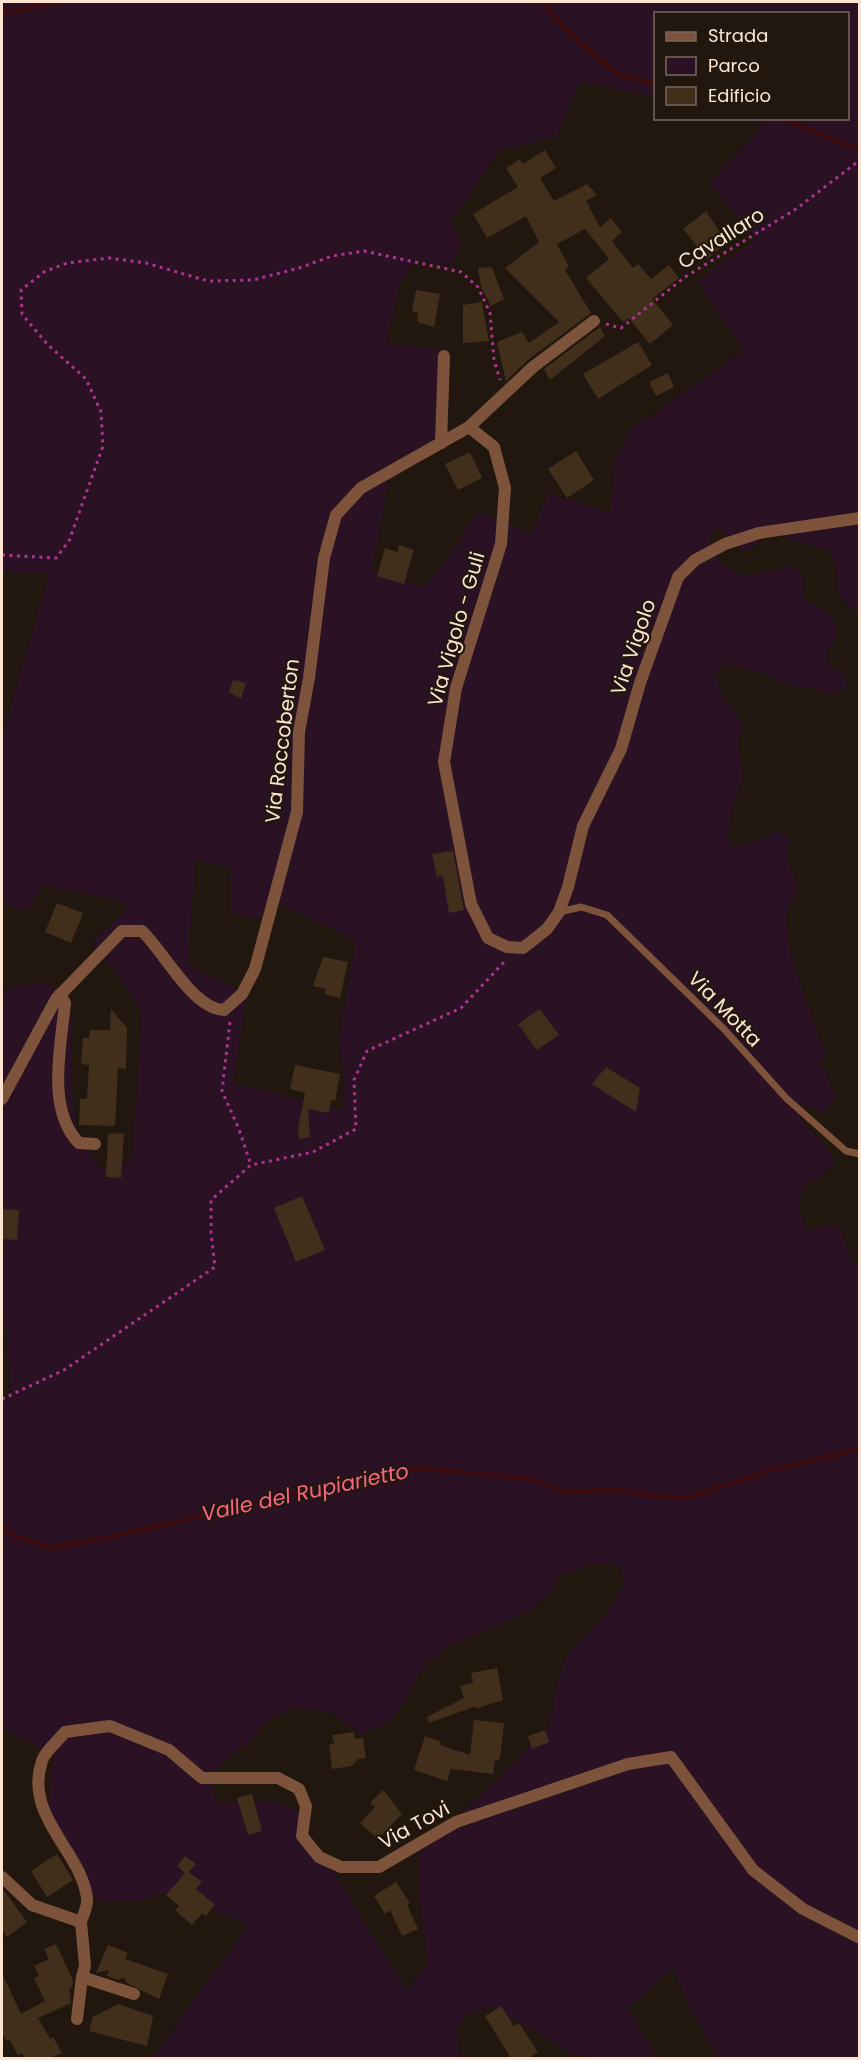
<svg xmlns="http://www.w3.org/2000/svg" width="861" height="2060" font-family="Poppins,sans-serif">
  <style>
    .green { fill: #2a1224; fill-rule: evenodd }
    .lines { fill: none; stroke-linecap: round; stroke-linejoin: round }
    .stream { stroke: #3c0c0e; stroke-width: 4.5 }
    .building { fill: #412f1b }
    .path { stroke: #ad348e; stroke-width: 3; stroke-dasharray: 3 4.5; stroke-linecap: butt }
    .lane { stroke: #7d533c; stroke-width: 7 }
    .street { stroke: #7d533c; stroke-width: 12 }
    .labels { text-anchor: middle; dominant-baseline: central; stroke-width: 4.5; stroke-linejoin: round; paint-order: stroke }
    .street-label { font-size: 20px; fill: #fde4d1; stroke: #21170e }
    .water-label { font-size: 21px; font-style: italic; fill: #f76485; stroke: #21170e }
  </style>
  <rect width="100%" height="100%" fill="#21170e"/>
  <path class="green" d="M2,2H859V615C854,608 844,605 840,595C834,577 841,569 829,550L795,541L785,534L762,537L755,547L744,552L719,528L709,534C710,553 726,574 747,575C763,575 777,567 793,567L802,576L804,600C826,610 840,614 836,642L827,650L826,662L846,675L847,687L836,693L825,694L813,688L790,686L757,671L722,663L716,675L723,698L739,716L742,728L737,739L743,777L731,811L727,838L734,847L768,838L776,829L789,836L787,858L798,886L785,916L792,960L827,1060L820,1061L836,1097L824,1113L799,1103C797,1126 809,1129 822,1142C828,1148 831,1156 835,1164C825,1175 810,1180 805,1186C795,1200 800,1218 808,1230L831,1224L841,1231L853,1264L859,1265V2058H719L689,2007L673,1967L646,1995L627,2007L658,2058H589L570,2053L492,2006L470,2012L456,2028L459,2058H152L249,1924L218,1913L195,1895L164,1893L135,1902L101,1901L78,1880L46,1822L54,1755L2,1728V1399L11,1394L5,1326L2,1322V1000L8,987L49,982L71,1014V1077L76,1131L101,1168L132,1161L142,1014L118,974L91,943L127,909L118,900L42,885L29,911L2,904V737L49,574L2,572ZM656,14H848V118L748,119L763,125L709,183L756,239L697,281L744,350L631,429L616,458L610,513L548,493L531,534L476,512L450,556L425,587L372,571L391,468L440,434L439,349L386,344L400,282L417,259L451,267L462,242L450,222L500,150L556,137L580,81L655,97ZM195,859L231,868V914L259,919L272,901L356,940L339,1039L344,1075L343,1110L233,1083L247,994L188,965ZM592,1564L619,1565L624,1584L609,1611L566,1656L557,1684L550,1726L485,1792L419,1846L420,1901L428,1964L406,1990L295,1809L271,1801L242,1804L217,1802L211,1787L214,1773L231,1754L250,1743L266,1722L295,1707L328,1712L361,1734L392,1721L427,1662L448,1647L527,1612L546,1598L562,1573H569Z"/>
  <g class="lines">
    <g class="stream">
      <path d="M541,2L582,44L617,74L656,84"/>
      <path d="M2,13L62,2"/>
      <path d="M780,118L860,150"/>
      <path d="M2,1526L15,1536L51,1548L119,1535L372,1475L419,1468L530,1479L565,1492L616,1490L662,1497H689L771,1470L860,1449"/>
    </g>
  </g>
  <g class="building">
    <path d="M545,150L556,168L540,178L554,201L587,184L597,195L586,201L600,227L611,218L622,232L612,241L633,268L638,264L651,279L669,265L679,278L652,299L673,325L650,344L629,318L623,322L586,278L609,259L585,229L557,244L569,267L565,270L591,313L528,360L506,381L497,342L522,332L529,343L559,322L505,268L539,242L526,216L487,238L473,214L518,187L506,168L520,159L523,164Z"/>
    <path d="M706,211L727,243L707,259L683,229Z"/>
    <path d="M492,267L504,299L491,306L481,287L478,268Z"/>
    <path d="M416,290L440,294L434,327L417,322L418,313L412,311Z"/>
    <path d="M482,302L489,341L463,343V305Z"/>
    <path d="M600,327L605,336L550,380L544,369Z"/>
    <path d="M638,342L652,365L598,399L583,374Z"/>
    <path d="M668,373L674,387L656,396L649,382Z"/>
    <path d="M576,451L594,480L567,498L548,469Z"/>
    <path d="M470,452L482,478L458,490L445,464Z"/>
    <path d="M399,545L414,550L404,584L377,576L385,548L397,552Z"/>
    <path d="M233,680L246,683L241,699L229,692Z"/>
    <path d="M453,851L464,910L449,913L443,876L437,877L432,854Z"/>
    <path d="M57,903L83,913L71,943L45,932Z"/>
    <path d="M323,957L348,962L340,998L325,994L326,989L313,986Z"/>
    <path d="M111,1009L127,1028L126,1069L118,1068L115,1126L79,1125L80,1099H87L89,1065L81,1064L83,1038H89L90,1030H110Z"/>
    <path d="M540,1009L559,1035L537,1050L518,1024Z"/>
    <path d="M295,1065L340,1074L335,1101L331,1100L329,1113L308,1109L310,1137L299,1139L298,1129L305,1093L290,1089Z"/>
    <path d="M606,1067L640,1088L636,1112L592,1084Z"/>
    <path d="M124,1133L121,1178L106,1177L108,1134Z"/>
    <path d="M302,1196L325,1250L296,1262L274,1208Z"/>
    <path d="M2,1209L19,1210L17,1240L2,1239Z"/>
    <path d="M497,1668L503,1700L475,1709L476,1706L429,1723L427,1717L464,1698L460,1686L473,1683L471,1673Z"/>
    <path d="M474,1720L504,1723L500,1759L495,1760L493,1774L451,1769L447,1781L414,1770L425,1736L440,1741V1745L470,1755Z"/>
    <path d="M545,1730L549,1742L532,1749L528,1736Z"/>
    <path d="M354,1732L355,1739L363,1738L366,1758L358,1759L352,1766L332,1769L329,1744H334L332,1735Z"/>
    <path d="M383,1790L402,1814L378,1839L360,1823L375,1807L370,1803Z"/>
    <path d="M252,1794L262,1831L248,1835L237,1798Z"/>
    <path d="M57,1854L73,1880L47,1897L31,1871Z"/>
    <path d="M185,1856L196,1864L189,1872L202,1882L196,1889L215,1905L206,1916L202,1913L192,1925L175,1910L179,1906L166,1895L185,1873L177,1866Z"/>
    <path d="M396,1882L410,1903L407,1905L418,1929L402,1936L390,1910L385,1914L374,1896Z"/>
    <path d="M2,1888L27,1922L7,1937L2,1929Z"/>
    <path d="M56,1944L73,1980L72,1987L69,1989L71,2003L38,2018L50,2039L53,2037L62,2053L50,2058H25L22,2053L18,2055L10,2040L6,2041L2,2032V1973L21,2014L45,2001L34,1978L39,1976L34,1966L49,1959L44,1949Z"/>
    <path d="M108,1945L128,1953L125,1959L168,1974L159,1999L127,1983L124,1977L118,1980L107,1976L109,1970L96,1973Z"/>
    <path d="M118,2004L153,2016L147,2046L89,2031L93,2017Z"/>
    <path d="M501,2006L514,2026L519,2023L538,2052L529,2058H511L485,2016Z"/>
  </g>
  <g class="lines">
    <g class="path">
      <path d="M606,324L621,328L685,277L796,209L860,160"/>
      <path d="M2,555L56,558L69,541L103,446L101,412L86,379L48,345L22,314L21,290L44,272L67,263L109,258L146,263L208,281L253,280L299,268L332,256L364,251L461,272L478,287L490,313L494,360L500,380"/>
      <path d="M230,1022L222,1091L239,1129L251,1165"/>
      <path d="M2,1399L64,1370L215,1267L211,1233V1200L251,1165L313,1152L356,1129L354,1080L367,1051L461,1008L505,961"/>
    </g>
    <path class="lane" d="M559,912L581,907L607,915L723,1028L786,1098L846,1151L860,1154"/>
    <g class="street">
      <path d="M469,427L494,447L505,488L501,544L456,688L444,762L471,904L488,938L507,947L523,948L547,929L559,912L568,887L583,826L621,749L640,683L678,577L695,560L725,544L759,533L860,518"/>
      <path d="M441,443L444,356"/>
      <path d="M60,994L65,1003C61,1046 46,1110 79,1143L95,1144"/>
      <path d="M2,1099L56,999L122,931H142C165,953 193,1009 224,1010L242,994L255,969L297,812L299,732L309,678L324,558L336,515L361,488L469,427L533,367L594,321"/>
      <path d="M2,1877L32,1905L81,1922C83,1915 88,1906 87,1899C83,1853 23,1816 42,1761C45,1751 58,1741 65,1732L110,1726L169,1750L202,1778H278L299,1789L306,1806L302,1836L319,1857L341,1867H379L456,1822L628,1764L671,1757L753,1870L803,1909L860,1938"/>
      <path d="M81,1922L85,1966L82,1977L134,1994"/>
      <path d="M77,2019L82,1977"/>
    </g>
  </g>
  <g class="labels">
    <g class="street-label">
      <text transform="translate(721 238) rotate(-32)">Cavallaro</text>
      <text transform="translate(456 629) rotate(-74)">Via Vigolo - Guli</text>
      <text transform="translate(633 647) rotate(-71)">Via Vigolo</text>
      <text transform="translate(282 741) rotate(-83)">Via Roccoberton</text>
      <text transform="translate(725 1009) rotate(46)">Via Motta</text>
      <text transform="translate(414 1825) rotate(-29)">Via Tovi</text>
    </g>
    <g class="water-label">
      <text transform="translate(305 1492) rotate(-12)">Valle del Rupiarietto</text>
    </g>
  </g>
  <rect width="861" height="2060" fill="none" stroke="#fde4d1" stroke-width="6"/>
  <rect x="654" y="12" width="195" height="108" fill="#21170e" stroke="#79695c" stroke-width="1.5"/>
  <rect x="666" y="32" width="30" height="9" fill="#7d533c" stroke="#79695c" stroke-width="1.5"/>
  <text x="708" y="42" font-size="18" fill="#fde4d1">Strada</text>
  <rect x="666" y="57" width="30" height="18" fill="#2a1224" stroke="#79695c" stroke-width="1.5"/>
  <text x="708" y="72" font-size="18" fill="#fde4d1">Parco</text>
  <rect x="666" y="87" width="30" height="18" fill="#412f1b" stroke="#79695c" stroke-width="1.5"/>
  <text x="708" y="102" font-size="18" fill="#fde4d1">Edificio</text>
</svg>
